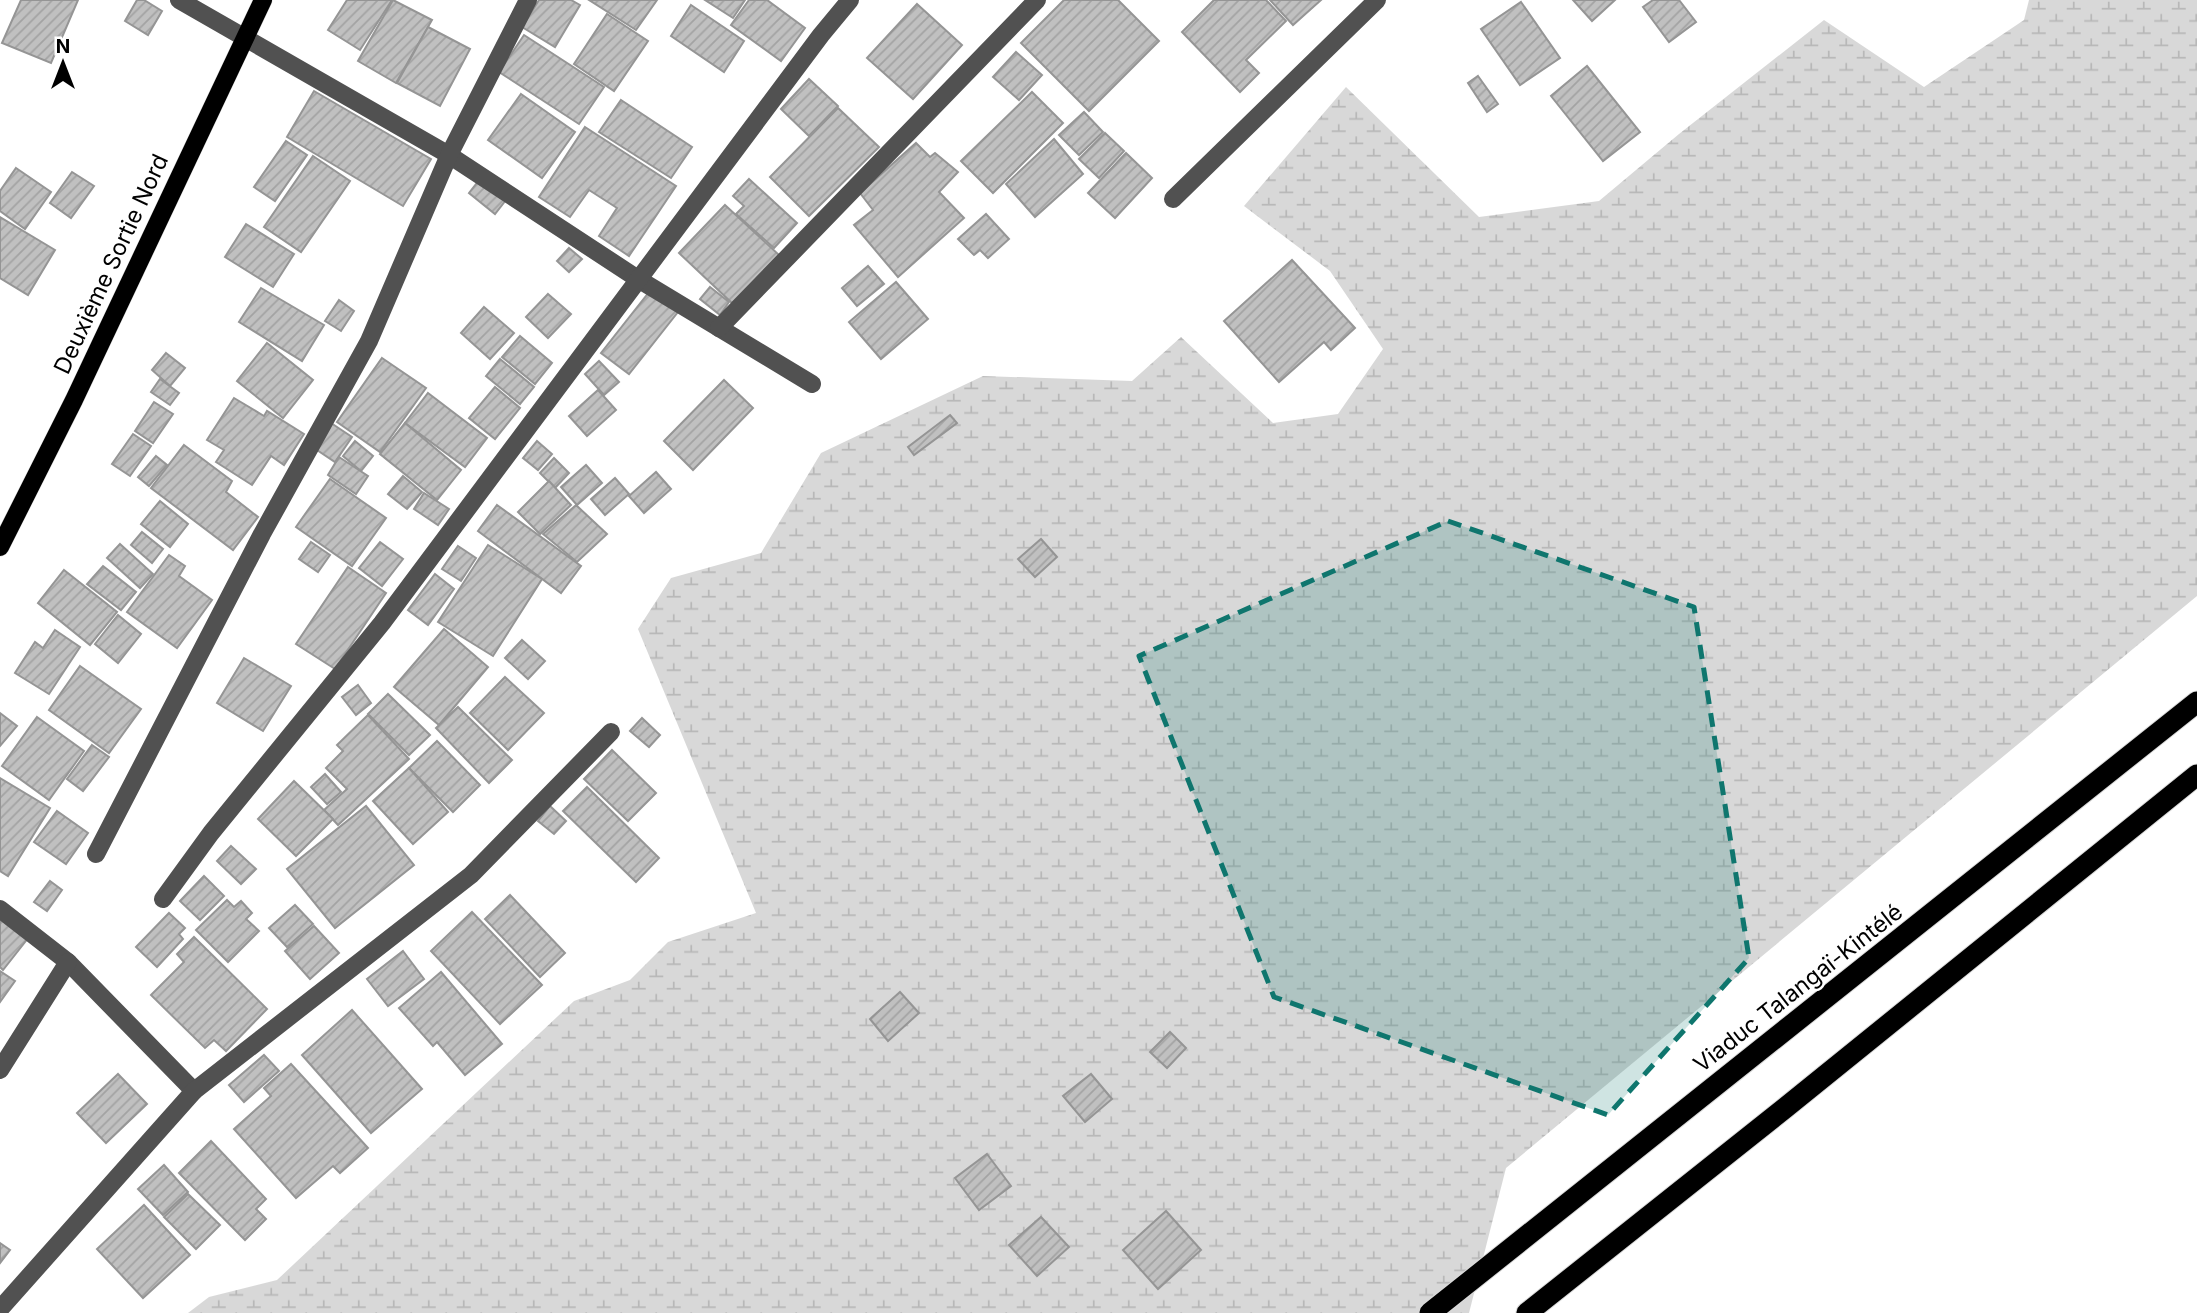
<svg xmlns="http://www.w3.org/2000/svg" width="2197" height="1313" font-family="Inter,sans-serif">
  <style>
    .wetland { fill: url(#wetland-marsh) }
    .building { fill: url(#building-hatch); stroke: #959595; stroke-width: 2 }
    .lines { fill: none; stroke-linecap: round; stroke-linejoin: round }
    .major-casing { stroke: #dbdbdb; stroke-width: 19 }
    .highway-casing { stroke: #dbdbdb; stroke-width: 23 }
    .minor { stroke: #515151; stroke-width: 18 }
    .major { stroke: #000; stroke-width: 18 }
    .highway { stroke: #000; stroke-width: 21 }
    .marked { fill: #0f766e; fill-opacity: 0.2; stroke: #0f766e; stroke-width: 5; stroke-dasharray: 14 9; stroke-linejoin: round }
    .labels { text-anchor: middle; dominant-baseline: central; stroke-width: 5; stroke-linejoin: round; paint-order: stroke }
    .street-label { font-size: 23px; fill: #000; stroke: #fff }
  </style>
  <defs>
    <pattern id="wetland-marsh" width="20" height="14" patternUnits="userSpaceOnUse" patternTransform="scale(1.75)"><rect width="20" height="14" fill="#d8d8d8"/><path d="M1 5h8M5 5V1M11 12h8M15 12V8" fill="none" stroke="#b8b8b8"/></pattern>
    <pattern id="building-hatch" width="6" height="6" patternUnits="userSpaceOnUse" patternTransform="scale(1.75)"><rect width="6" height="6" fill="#c0c0c0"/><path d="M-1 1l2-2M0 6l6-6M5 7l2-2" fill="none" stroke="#a3a3a3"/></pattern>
  </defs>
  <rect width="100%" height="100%" fill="#fff"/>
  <path class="wetland" d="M2029,0H2197V596L1506,1168L1469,1313H188L209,1297L277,1280L574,1001L630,980L668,942L756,913L638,629L671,578L761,553L821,453L983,376L1132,381L1181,337L1273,423L1338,414L1383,349L1330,271L1244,206L1346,87L1479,217L1599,201L1679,134L1824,20L1924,87L2024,20Z"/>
  <g class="building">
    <path d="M21,0H78L51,63L2,43Z"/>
    <path d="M137,0H144L162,11L148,35L125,21Z"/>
    <path d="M347,0H392L360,50L328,30Z"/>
    <path d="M393,0L432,20L396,83L358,61Z"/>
    <path d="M539,0H571L580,5L555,47L522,27Z"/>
    <path d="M589,0H657L636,30Z"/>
    <path d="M705,0H745L733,18Z"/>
    <path d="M749,0H767L805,28L781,61L731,25Z"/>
    <path d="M1064,0H1118L1159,41L1089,111L1021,43Z"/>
    <path d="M1214,0H1266L1286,21L1246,60L1259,73L1240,92L1182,32Z"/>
    <path d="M1270,0H1321L1293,25Z"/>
    <path d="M1573,0H1615L1592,21Z"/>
    <path d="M1653,0H1679L1696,22L1669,42L1643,7Z"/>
    <path d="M1521,2L1560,58L1520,85L1481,29Z"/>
    <path d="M917,4L962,45L913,99L867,58Z"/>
    <path d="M691,5L744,41L724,72L671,36Z"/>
    <path d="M607,14L648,41L614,91L574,64Z"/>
    <path d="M428,27L470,49L440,106L397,83Z"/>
    <path d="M524,35L604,87L579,124L499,72Z"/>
    <path d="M1016,52L1042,75L1019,100L993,77Z"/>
    <path d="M1587,66L1640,132L1603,161L1551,96Z"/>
    <path d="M1478,76L1498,104L1487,112L1468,83Z"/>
    <path d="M809,79L838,106L809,136L781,109Z"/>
    <path d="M314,91L431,159L403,206L287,137Z"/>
    <path d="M1032,92L1063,123L993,193L961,161Z"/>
    <path d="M521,94L575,132L542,178L488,140Z"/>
    <path d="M621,100L692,147L671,178L599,132Z"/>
    <path d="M838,108L879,147L809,216L770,177Z"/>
    <path d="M1084,112L1103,132L1079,155L1059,135Z"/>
    <path d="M585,127L676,186L629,256L599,236L617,208L589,190L570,217L539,197Z"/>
    <path d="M1105,133L1124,151L1099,178L1079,159Z"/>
    <path d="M1054,139L1083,174L1035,217L1006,184Z"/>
    <path d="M286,141L307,155L275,201L254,187Z"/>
    <path d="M916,143L930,157L935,153L958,172L939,192L964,218L898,277L854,225L873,210L860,193Z"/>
    <path d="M1126,153L1152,178L1115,218L1088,193Z"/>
    <path d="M313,156L350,181L301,252L264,227Z"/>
    <path d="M16,168L51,192L25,229L0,211V191Z"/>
    <path d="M72,172L94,186L71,218L50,203Z"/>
    <path d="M480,179L506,200L495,214L469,193Z"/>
    <path d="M749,179L797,223L774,248L736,214L744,206L733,196Z"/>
    <path d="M725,205L779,255L732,303L679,253Z"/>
    <path d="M986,214L1009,239L988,258L980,250L974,255L958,239Z"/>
    <path d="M0,217L55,250L28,295L0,278Z"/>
    <path d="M246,224L294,254L273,287L225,257Z"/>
    <path d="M569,248L582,259L569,272L557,261Z"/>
    <path d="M1292,260L1355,328L1331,350L1324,342L1279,382L1224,321Z"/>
    <path d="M868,266L884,284L857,306L842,288Z"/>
    <path d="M896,282L928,319L881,359L849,322Z"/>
    <path d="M710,287L729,302L720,315L700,299Z"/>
    <path d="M261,288L324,325L302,361L239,322Z"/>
    <path d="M650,291L678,312L629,374L601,353Z"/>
    <path d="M548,294L571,314L548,338L526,317Z"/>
    <path d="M339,300L354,311L341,331L325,321Z"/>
    <path d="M484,307L514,333L490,359L461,333Z"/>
    <path d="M520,336L552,363L535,384L502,357Z"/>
    <path d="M267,343L313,380L283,418L237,381Z"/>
    <path d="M166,353L185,368L170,386L152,370Z"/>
    <path d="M382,358L426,388L380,452L337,422Z"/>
    <path d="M500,359L534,387L520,404L486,376Z"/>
    <path d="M599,361L619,382L604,395L585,374Z"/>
    <path d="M160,379L179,393L170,405L151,392Z"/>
    <path d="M724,380L753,408L693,470L664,441Z"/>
    <path d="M495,387L520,408L495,439L469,418Z"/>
    <path d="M598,390L616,410L587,436L569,416Z"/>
    <path d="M428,393L487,438L465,467L405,423Z"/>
    <path d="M234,398L264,416L267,411L304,434L284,465L271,456L252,485L216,462L224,450L207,440Z"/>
    <path d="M154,402L173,414L153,443L135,431Z"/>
    <path d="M950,415L957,423L914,455L908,447Z"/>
    <path d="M328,421L352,437L335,462L311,446Z"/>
    <path d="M405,423L461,470L437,500L380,454Z"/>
    <path d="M133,434L151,446L130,476L112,464Z"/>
    <path d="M355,441L373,456L361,471L343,456Z"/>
    <path d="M537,441L552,454L538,470L523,458Z"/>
    <path d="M184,445L232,481L226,492L258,517L233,550L151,488Z"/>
    <path d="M156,456L167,465L149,486L138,477Z"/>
    <path d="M339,457L368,476L356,494L328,475Z"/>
    <path d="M554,458L569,473L555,488L540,473Z"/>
    <path d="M586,465L602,483L577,505L561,487Z"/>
    <path d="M656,472L671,489L644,513L629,496Z"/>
    <path d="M403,476L422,492L407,509L388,494Z"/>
    <path d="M615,478L629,494L605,515L591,499Z"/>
    <path d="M330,479L386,518L352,566L296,527Z"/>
    <path d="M549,481L571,505L540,534L518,512Z"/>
    <path d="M424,493L449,509L438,525L414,509Z"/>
    <path d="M160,501L188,524L170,547L141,524Z"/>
    <path d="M497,505L581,566L561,593L478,531Z"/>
    <path d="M576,505L607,534L577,562L543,534Z"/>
    <path d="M142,532L163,549L152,563L131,545Z"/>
    <path d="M1041,539L1057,557L1035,577L1018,559Z"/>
    <path d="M311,542L330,555L318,572L299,559Z"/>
    <path d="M380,542L403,559L382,586L359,568Z"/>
    <path d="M120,544L153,574L140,588L107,558Z"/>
    <path d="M488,545L542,579L493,656L438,622Z"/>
    <path d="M458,546L476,558L461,581L442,569Z"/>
    <path d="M169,555L185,566L179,576L212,600L177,648L127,612Z"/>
    <path d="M103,566L136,592L121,610L87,584Z"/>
    <path d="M348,567L386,593L335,669L296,644Z"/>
    <path d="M64,570L117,612L90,645L38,603Z"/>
    <path d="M435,574L454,589L428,625L408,610Z"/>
    <path d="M118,615L141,634L118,663L95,644Z"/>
    <path d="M444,629L488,667L439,725L394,687Z"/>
    <path d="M55,630L80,647L49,694L15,673L35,642L43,648Z"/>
    <path d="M522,640L545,661L528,679L505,658Z"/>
    <path d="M244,658L291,686L263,731L217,703Z"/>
    <path d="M80,666L141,709L109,753L49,710Z"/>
    <path d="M505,677L544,713L508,750L470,713Z"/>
    <path d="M358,685L371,703L356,715L342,697Z"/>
    <path d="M388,694L430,735L409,755L368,714Z"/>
    <path d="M458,707L512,760L489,783L436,728Z"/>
    <path d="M0,713L17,726L0,746Z"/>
    <path d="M368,715L409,759L338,825L324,810L347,789L326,768L343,751L337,745Z"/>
    <path d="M37,717L84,751L49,800L2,766Z"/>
    <path d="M642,718L660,735L649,747L630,731Z"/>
    <path d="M437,741L480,785L453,812L409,768Z"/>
    <path d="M92,745L109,757L83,791L67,779Z"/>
    <path d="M612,750L656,793L628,821L584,779Z"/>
    <path d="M409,768L448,812L413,844L373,801Z"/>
    <path d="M325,774L341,792L327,804L311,787Z"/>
    <path d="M0,778L50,808L8,876L0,871Z"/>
    <path d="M294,781L333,819L296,856L258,819Z"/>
    <path d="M587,787L659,858L636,882L563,811Z"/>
    <path d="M366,806L414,865L335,928L287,869Z"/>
    <path d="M550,806L566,821L554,834L538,821Z"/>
    <path d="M57,811L88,833L66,864L34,842Z"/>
    <path d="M231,846L256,869L241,884L217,861Z"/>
    <path d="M204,876L224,896L200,920L180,901Z"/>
    <path d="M50,881L62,890L47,911L34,902Z"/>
    <path d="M510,895L565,953L540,977L485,919Z"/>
    <path d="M227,900L234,907L241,901L252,913L246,919L259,931L228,962L196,930Z"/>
    <path d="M295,905L313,924L287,947L269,928Z"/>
    <path d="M472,912L542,985L500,1024L431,951Z"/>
    <path d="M169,913L185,928L179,934L183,939L157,967L136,947Z"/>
    <path d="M0,914L29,937L3,970L0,967Z"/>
    <path d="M314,926L339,953L310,979L285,951Z"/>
    <path d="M194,937L267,1009L226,1051L214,1040L205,1048L151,995L184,962L177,954Z"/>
    <path d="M403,951L424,979L388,1006L367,979Z"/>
    <path d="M0,971L15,981L0,1002Z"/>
    <path d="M441,972L502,1044L465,1075L437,1042L433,1046L399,1008Z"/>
    <path d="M900,992L919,1013L888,1041L870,1019Z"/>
    <path d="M352,1010L422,1089L371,1133L302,1055Z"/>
    <path d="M1170,1032L1186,1048L1167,1068L1150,1052Z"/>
    <path d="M264,1055L279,1071L244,1102L229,1085Z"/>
    <path d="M291,1064L368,1148L340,1173L333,1166L296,1198L234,1129L271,1096L264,1088Z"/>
    <path d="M118,1074L147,1104L106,1143L77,1113Z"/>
    <path d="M1091,1074L1112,1099L1085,1122L1063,1096Z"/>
    <path d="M211,1141L266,1199L256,1209L266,1219L245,1240L179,1173Z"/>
    <path d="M987,1154L1011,1186L979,1210L955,1178Z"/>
    <path d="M164,1165L188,1192L163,1215L138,1189Z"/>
    <path d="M188,1194L220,1225L196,1249L164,1217Z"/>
    <path d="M144,1205L190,1255L143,1298L97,1249Z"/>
    <path d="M1166,1211L1201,1250L1158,1289L1123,1250Z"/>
    <path d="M1041,1217L1069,1247L1037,1276L1009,1245Z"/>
    <path d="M0,1243L10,1250L0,1263Z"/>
  </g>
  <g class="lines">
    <defs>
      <path id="major" d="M0,547L74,400L263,0"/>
      <g id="highway">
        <path d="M1430,1313L2197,702"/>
        <path d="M1527,1313L1785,1108L2197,775"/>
      </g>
    </defs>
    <use href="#major" class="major-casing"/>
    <use href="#highway" class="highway-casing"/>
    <g class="minor">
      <path d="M179,0L449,155L638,279L812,384"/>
      <path d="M1173,199L1377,0"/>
      <path d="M719,328L1037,0"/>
      <path d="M96,854L262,534L369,341L449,155L528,0"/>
      <path d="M163,899L211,833L382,623L821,35L850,0"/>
      <path d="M0,909L68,962L194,1091"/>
      <path d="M0,1070L68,962"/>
      <path d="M0,1309L194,1091L471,875L611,732"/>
    </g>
    <use href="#major" class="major"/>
    <use href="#highway" class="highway"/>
  </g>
  <path class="marked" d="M1448,521L1694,607L1749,958L1608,1115L1274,997L1139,656Z"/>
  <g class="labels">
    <g class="street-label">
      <text transform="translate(111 264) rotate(-65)">Deuxième Sortie Nord</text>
      <text transform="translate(1798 988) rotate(-38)">Viaduc Talangaï-Kintélé</text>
    </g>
  </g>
  <g transform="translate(63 63)" stroke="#ffffff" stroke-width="5" paint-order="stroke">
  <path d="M0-5L12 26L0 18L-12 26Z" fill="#000000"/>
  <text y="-10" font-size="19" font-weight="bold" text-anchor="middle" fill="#000000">N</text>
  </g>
</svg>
